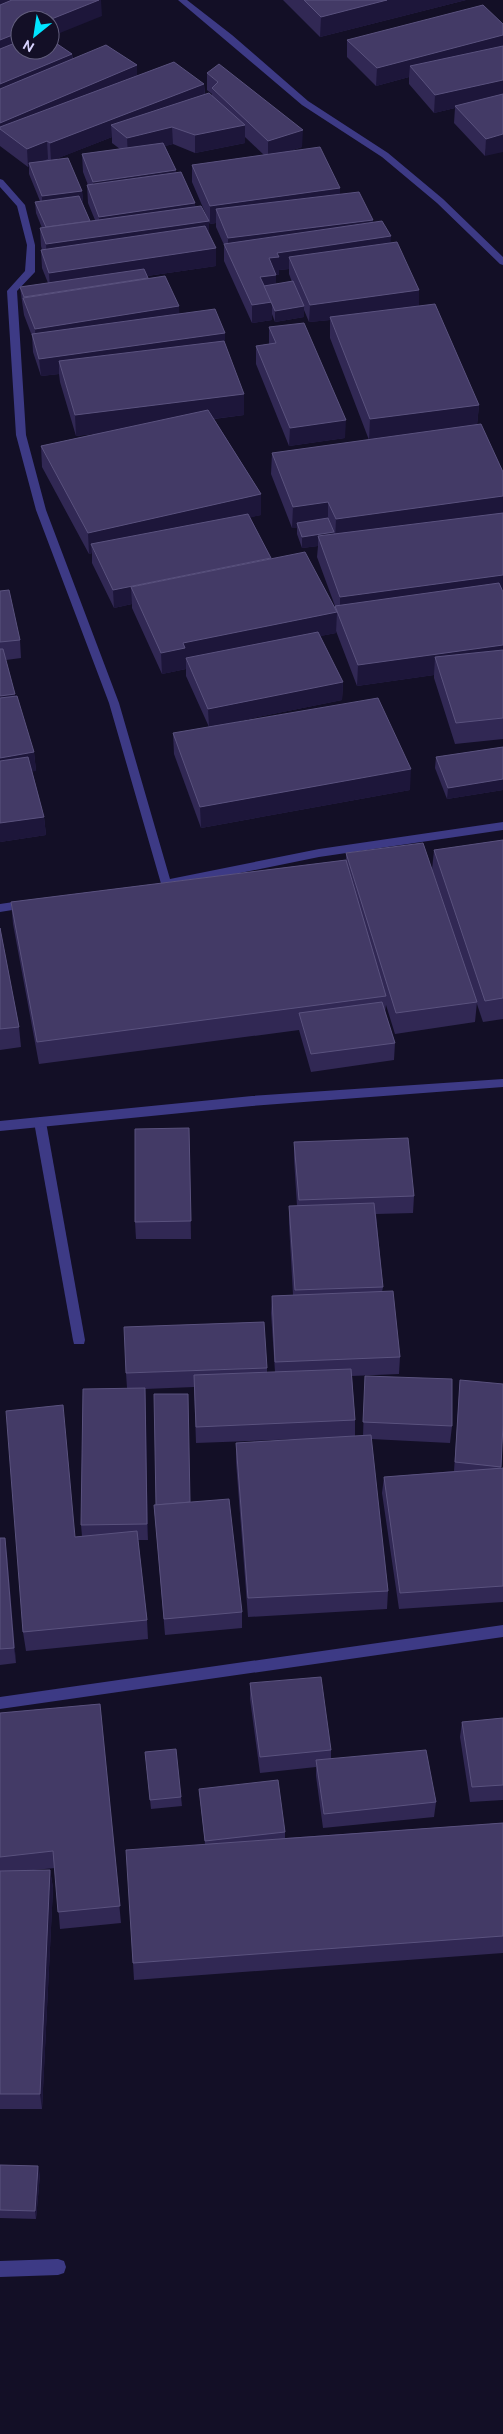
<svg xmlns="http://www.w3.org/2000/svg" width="503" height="2434" font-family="Ubuntu,sans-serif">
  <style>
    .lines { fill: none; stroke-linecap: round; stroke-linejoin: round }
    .lane { fill: #3d3a85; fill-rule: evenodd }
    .street { fill: #3d3a85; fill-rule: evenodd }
    .wall { fill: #312854; fill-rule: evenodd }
    .shaded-wall { fill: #1d163a }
    .building { fill: #433a66; stroke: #5a527e }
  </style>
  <rect width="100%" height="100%" fill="#130f26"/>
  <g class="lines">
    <path class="lane" d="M40,1117L46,1122L85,1340L84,1344H74L73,1340L34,1122Z"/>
    <g class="street">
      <path d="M178,0H187L232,35L308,101L388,153L443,199L503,257V265L500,264L437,203L382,157L302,105Z"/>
      <path d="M0,179L3,180L25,205L35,245V272L17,291L26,435L46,510L119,703L170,879L319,849L503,822V830L319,857L166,888L162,887L109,703L36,510L16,435L7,291L25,271L27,245L17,206L0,187Z"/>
      <path d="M27,900L33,904L31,907L0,912V904Z"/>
      <path d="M503,1079V1087L252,1106L0,1131V1121L252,1096Z"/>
      <path d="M503,1625V1637L0,1709V1697Z"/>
      <path d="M58,2259L64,2261L66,2267L64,2273L58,2275L0,2277V2261Z"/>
    </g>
  </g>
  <g class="wall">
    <path d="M0,0L102,16L20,20L72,54L73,59L137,76L204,84L205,94L212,96V94L207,90V73L302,147L290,151L340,188V194L373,220V222L390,243L419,306L479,405L477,425L503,472V739L455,744L434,678V675L357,686L336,631V633L320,636L343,682L342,700L209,727L186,676V663V669L162,674L132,608V604L114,608L92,563V553L89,554L42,467L41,446L100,433L76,436L60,382L59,374L41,376L33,352L32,336L24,315L20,287L48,283L42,268L41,250H42L41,246L40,228H42L36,213L35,202L40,201L29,174V167H28L0,146ZM112,137V143L120,149L82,154L83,172L88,185H87L88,203L95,220L90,221L82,202H83L82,191L53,160ZM245,137L264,155L192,165V182L210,224L216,223V227L224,245V261L252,323L272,320V314L275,322L304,317V310L309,322L330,320V338L369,440L272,453L271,474L292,528H297V534L302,548L318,546L317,557L335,606V609L271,559L250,517L261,515V494L214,419L244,415L225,344V333L179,314V306L148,278L147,276L216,266V248L209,233V221L195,206L176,173V170L165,146L173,144L195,153L245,143ZM289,269V274L292,282L276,284V275H279V270Z"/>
    <path d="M283,0H466L320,37Z"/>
    <path d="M503,24L485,156L454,123L455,108L434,113L409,84V77L376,86L347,57V40Z"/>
    <path d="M269,327L345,438L289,446L256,364V346L269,344Z"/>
    <path d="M0,591L20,640L21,658L6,660L15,696L34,752L36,771H32L44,817L46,835L0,842Z"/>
    <path d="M173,733L410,790L201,828L174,754Z"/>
    <path d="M503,747V790L447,799L435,768L436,757Z"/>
    <path d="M503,840V1019L483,1022L432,870L434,850Z"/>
    <path d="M346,853L477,1002L475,1022L395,1034L386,1005L385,1012L395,1043L394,1060L311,1072L299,1030L39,1064L13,924L11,902L346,860Z"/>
    <path d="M0,928L19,1027L21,1047L0,1050Z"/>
    <path d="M189,1128L191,1239H136L135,1222Z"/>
    <path d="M294,1142L414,1196L413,1213L376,1214L383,1287L382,1292L400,1357L399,1374L352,1376L355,1420V1436H363L365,1376L452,1426L450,1443L371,1439L388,1591L387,1609L248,1617L236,1462V1443L300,1439L196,1443L194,1387L145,1389L148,1540H138L147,1620L148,1639L26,1651L23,1632L75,1537L82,1536L81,1525L127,1388L126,1373L267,1368V1373L275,1372L271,1313L272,1296L293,1295L289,1224V1206H297L294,1159Z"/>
    <path d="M460,1380L503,1424L501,1468H503V1602L399,1609L382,1493L384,1477L454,1471Z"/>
    <path d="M190,1502L242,1612V1628L165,1635L154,1505Z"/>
    <path d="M0,1538L7,1554L16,1663L0,1665Z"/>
    <path d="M250,1683L331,1750V1759L436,1802L434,1817L323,1828L316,1776V1767L260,1773L250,1699Z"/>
    <path d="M100,1704L121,1923L60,1929L55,1868L34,1870H50L53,1888L42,2109H0V1713Z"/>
    <path d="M503,1718V1800L470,1802L460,1737L462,1722Z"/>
    <path d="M145,1752L181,1797L182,1806L151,1809Z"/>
    <path d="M199,1789L285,1832V1838L503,1823V1953L134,1980L133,1963L205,1844Z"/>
    <path d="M0,2165L40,2174L36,2219L0,2218Z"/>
  </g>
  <g class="shaded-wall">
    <path d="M0,0H15L0,6Z"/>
    <path d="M99,0H101L102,16L50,37V20H49Z"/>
    <path d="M387,0H466L320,37L321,17Z"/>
    <path d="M20,32V49L0,57V40Z"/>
    <path d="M503,35V52L410,66L409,77L376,86L377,68Z"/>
    <path d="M72,54L73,71L0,102V84Z"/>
    <path d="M137,65V83L0,129V123Z"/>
    <path d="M503,80V97L455,106V108L434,113L435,95Z"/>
    <path d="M204,84L205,102L111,125L112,137L51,161L50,143Z"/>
    <path d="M245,125V143L195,153V135Z"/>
    <path d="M172,127L173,144L128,156L127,138Z"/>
    <path d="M303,130L302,147L268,158V141Z"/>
    <path d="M503,134V152L485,156L486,139Z"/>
    <path d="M47,141L48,159L30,166L29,163V167H28L27,149Z"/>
    <path d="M176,170V188L94,199L93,182Z"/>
    <path d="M340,188V206L216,209V223L210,224V206Z"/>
    <path d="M82,191L83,202L42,207V196Z"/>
    <path d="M195,203L196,221L100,234L99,217Z"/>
    <path d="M373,220L372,238L228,253V238Z"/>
    <path d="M209,221V239L47,262L46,244Z"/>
    <path d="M391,236L390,254L289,257V269L279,270V275H276V292L268,294L260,277L269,258L277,253Z"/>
    <path d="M216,248V266L50,290L49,273Z"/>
    <path d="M419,290V308L330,317V320L309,322L310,305Z"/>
    <path d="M272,302V320L252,323V305Z"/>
    <path d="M179,306L180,324L36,346L35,329Z"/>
    <path d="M304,306V317L275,322V311Z"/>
    <path d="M225,333V351L59,361V374L41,376L39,359Z"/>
    <path d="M244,394V415L76,436L75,415Z"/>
    <path d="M479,405L477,426L369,440L370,419Z"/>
    <path d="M346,420L345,438L289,446L290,428Z"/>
    <path d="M261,494V515L95,553L91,544L92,553L89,554L88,533Z"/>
    <path d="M503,496V517L335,540L336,519Z"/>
    <path d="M328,502V523H297V528H292L293,507Z"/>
    <path d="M334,532L333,544L318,536V546L302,548V537Z"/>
    <path d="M271,558V576L131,587L132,604L114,608L113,590Z"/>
    <path d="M503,575V596L340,618V597Z"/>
    <path d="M337,612L336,633L188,663L186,658V669L162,674L161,653L183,643Z"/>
    <path d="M503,645V665L435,657L434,675L357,686L358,665Z"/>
    <path d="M343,682L342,700L209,727L208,709Z"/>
    <path d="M15,694L17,712L0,715V696Z"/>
    <path d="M34,752L36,771L0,776V758Z"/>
    <path d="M411,769L410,790L201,828L200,807Z"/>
    <path d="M503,779V790L447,799L448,788Z"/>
    <path d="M44,817L46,835L0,842V823Z"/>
    <path d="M145,1388L146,1405L148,1540L147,1524Z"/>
    <path d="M5,1538L7,1554L16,1663L14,1648Z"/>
    <path d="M50,1870L53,1888L42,2109L40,2094Z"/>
    <path d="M38,2166L40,2174L36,2219L35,2211Z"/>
  </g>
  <g class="building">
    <path d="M12,0H99L49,20H20V32L0,40V5Z"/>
    <path d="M304,0H387L321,17Z"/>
    <path d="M483,5L503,24V35L377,68L347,40Z"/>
    <path d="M50,39L72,54L0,84V49L20,41V50H50Z"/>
    <path d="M106,45L137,65L0,123V89Z"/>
    <path d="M503,46V80L435,95L410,66Z"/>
    <path d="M174,62L204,84L50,143L47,141L27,149L0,129V127Z"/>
    <path d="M219,64L303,130L268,141L212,88L218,82L207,73Z"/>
    <path d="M209,93L245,125L195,135L172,127L127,138L111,125Z"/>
    <path d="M503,94V134L486,139L455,106Z"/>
    <path d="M163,143L176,170L93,182L82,154Z"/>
    <path d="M320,147L340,188L210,206L192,165Z"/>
    <path d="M68,158L82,191L42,196L29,163Z"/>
    <path d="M181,172L195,203L99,217L87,185Z"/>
    <path d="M359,192L373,220L228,238L216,209Z"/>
    <path d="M79,196L90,221L46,227L35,202Z"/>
    <path d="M201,206L209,221L46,244L40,228Z"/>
    <path d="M382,221L391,236L277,253L279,257L269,258L276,275L260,277L272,302L252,305L224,244Z"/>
    <path d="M205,226L216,248L49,273L41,250Z"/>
    <path d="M397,242L419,290L310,305L289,257Z"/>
    <path d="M144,269L148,278L24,297L20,287Z"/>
    <path d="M165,276L179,306L35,329L23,298Z"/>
    <path d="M293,281L304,306L275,311L264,286Z"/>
    <path d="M435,304L479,405L370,419L330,317Z"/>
    <path d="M215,309L225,333L39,359L32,334Z"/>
    <path d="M304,323L346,420L290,428L256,346L276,343L269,327Z"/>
    <path d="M224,341L244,394L75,415L59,361Z"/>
    <path d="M208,410L261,494L88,533L41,446Z"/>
    <path d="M481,424L503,472V496L336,519L328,502L293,507L272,453Z"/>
    <path d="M503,513V575L340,597L318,536Z"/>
    <path d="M248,514L271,558L113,590L91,544Z"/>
    <path d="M328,518L334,532L302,537L297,523Z"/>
    <path d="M305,552L337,612L183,643L185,648L161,653L131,587Z"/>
    <path d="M499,583L503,592V645L358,665L335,606Z"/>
    <path d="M9,590L20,640L0,642V591Z"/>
    <path d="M318,632L343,682L208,709L186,658Z"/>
    <path d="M0,649H3L15,694L0,696Z"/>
    <path d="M503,650V718L456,723L435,657Z"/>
    <path d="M17,696L34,752L0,758V698Z"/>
    <path d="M378,698L411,769L200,807L173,733Z"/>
    <path d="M503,747V779L448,788L436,757Z"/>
    <path d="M28,757L44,817L0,823V761Z"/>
    <path d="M503,840V998L485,1001L434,850Z"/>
    <path d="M423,843L477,1002L396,1013L346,853Z"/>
    <path d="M346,860L386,996L37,1042L11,902Z"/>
    <path d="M0,928L19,1027L0,1029Z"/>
    <path d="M382,1002L395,1043L311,1054L299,1013Z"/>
    <path d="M189,1128L191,1221L135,1222V1129Z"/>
    <path d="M408,1138L414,1196L299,1200L294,1142Z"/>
    <path d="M374,1203L383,1287L295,1290L289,1206Z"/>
    <path d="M393,1291L400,1357L275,1362L272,1296Z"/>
    <path d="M264,1322L267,1368L126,1373L124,1327Z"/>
    <path d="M351,1369L355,1420L196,1427L194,1375Z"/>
    <path d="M365,1376L452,1379V1426L363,1422Z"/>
    <path d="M460,1380L503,1384V1424L501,1467L455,1462Z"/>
    <path d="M145,1388L147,1524L81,1525L83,1389Z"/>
    <path d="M154,1394H188L190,1502L156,1505Z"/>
    <path d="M63,1405L75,1537L137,1531L147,1620L23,1632L6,1411Z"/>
    <path d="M371,1435L388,1591L248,1598L236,1443Z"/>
    <path d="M503,1468V1586L400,1593L384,1477Z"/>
    <path d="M229,1499L242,1612L164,1619L154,1505Z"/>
    <path d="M0,1538H5L14,1648L0,1649Z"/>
    <path d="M321,1677L331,1750L260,1757L250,1683Z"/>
    <path d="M100,1704L120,1906L58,1912L53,1851L0,1857V1713Z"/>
    <path d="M503,1718V1785L472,1787L462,1722Z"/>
    <path d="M176,1749L181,1797L150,1800L145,1752Z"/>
    <path d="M426,1750L436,1802L324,1814L316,1760Z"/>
    <path d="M278,1780L285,1832L205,1841L199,1789Z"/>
    <path d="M503,1823V1936L133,1963L126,1850Z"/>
    <path d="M50,1870L40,2094H0V1871Z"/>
    <path d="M0,2165L38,2166L35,2211L0,2210Z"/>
  </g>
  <g transform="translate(35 35) rotate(210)"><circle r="24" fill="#130f26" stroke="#625e7d"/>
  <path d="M0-4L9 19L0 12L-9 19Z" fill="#00e5ff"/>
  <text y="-8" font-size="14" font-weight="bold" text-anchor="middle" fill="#d9d4ff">N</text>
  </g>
</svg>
